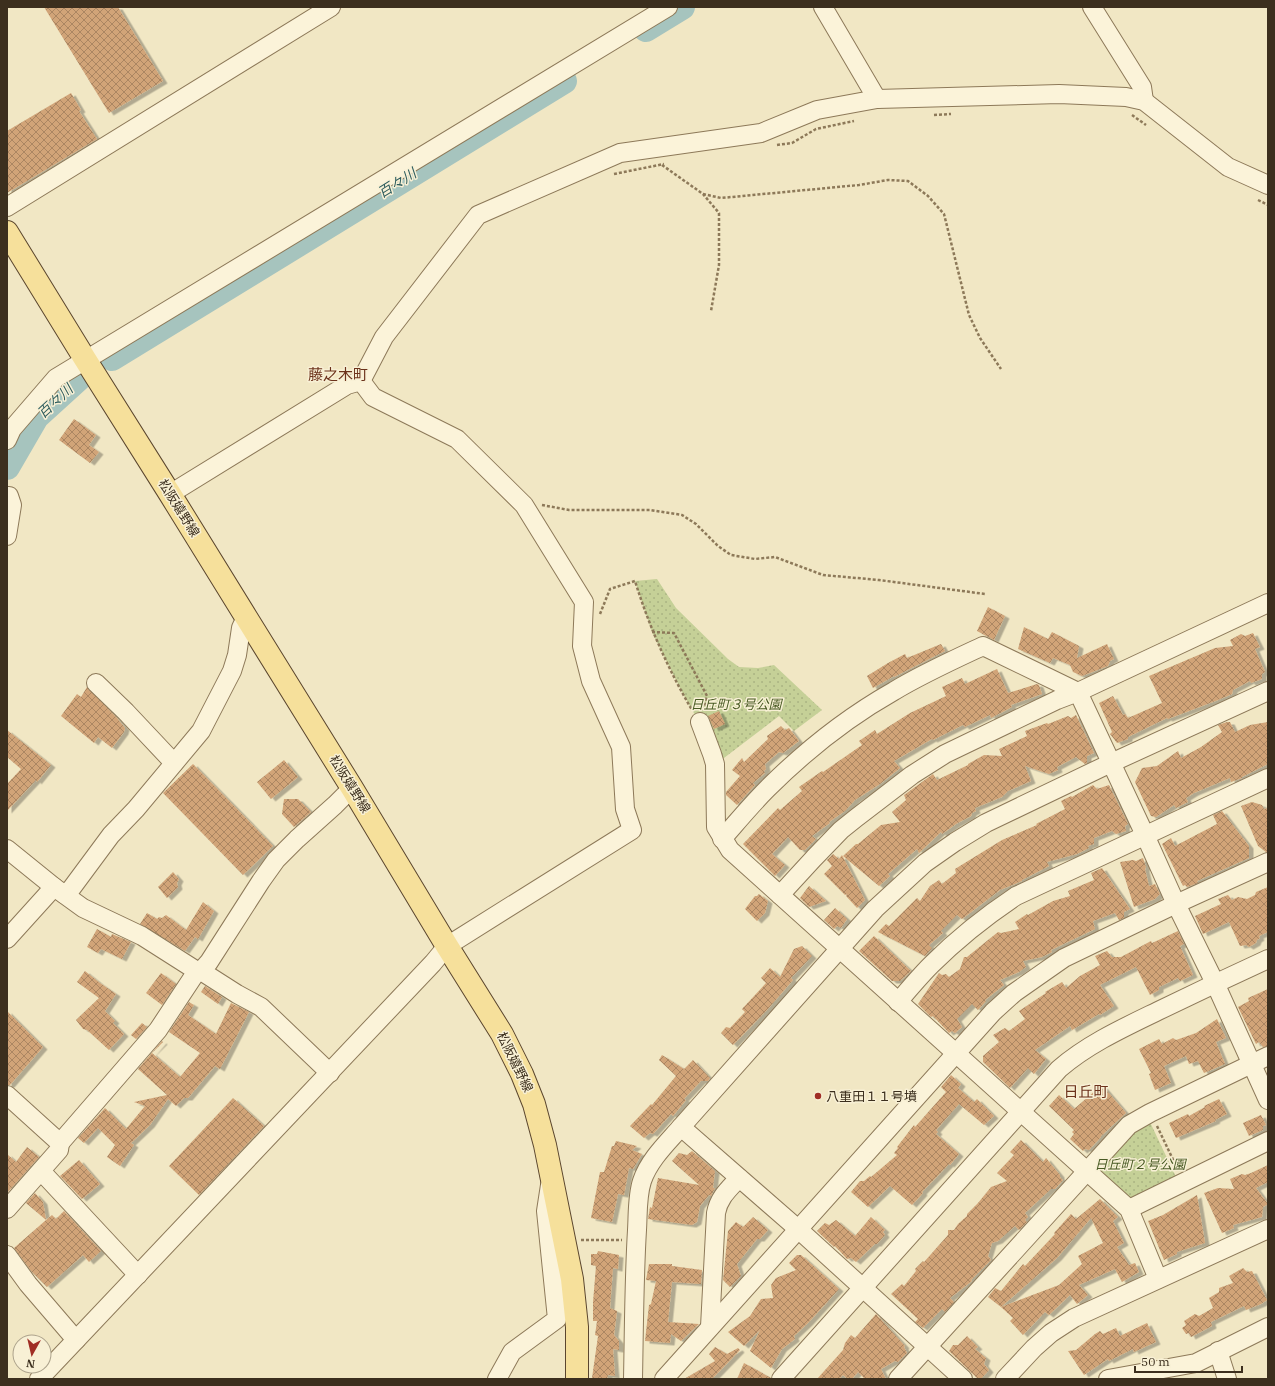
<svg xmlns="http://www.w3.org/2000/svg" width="1275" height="1386" font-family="'IBM Plex Serif','Noto Sans JP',serif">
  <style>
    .park { fill: url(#park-dots) }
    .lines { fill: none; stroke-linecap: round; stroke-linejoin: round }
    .river { stroke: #a6c4be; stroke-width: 26 }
    .building { fill: url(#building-cross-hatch); filter: url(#shadow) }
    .minor-casing { stroke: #8d7959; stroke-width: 20 }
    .major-casing { stroke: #5b462e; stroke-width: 24 }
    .path { stroke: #8d7959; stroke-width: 2.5; stroke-dasharray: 3 2; stroke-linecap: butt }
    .minor { stroke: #fbf3d9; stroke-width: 18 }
    .major { stroke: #f6e09b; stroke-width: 22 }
    .poi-dot { fill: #a02e25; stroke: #f8f0d5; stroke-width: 1.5 }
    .labels { text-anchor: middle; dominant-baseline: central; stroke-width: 3; stroke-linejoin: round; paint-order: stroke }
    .street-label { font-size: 13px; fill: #3c2f1e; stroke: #f8f0d5 }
    .park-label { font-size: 13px; font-style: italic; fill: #485a23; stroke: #f8f0d5 }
    .poi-label { font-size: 13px; fill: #3c2f1e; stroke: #f8f0d5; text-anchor: start }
    .water-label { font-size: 14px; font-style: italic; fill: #2d5c5d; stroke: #f8f0d5 }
    .quarter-label { font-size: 15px; fill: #6c321b; stroke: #f8f0d5 }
  </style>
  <defs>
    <pattern id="park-dots" width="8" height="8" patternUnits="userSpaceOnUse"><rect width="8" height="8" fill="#c5d097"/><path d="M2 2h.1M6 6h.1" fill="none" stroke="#aab382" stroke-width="1.8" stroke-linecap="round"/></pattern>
    <pattern id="building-cross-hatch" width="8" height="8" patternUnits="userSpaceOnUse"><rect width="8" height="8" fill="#d1a478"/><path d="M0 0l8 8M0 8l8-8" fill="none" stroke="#ab8662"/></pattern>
    <filter id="shadow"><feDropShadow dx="4.5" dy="2.5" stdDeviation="0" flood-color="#0004"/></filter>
  </defs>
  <rect width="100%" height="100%" fill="#f1e7c4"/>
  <g class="park">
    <path d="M657,579L676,608L728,659L739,667L758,668L774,665L822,710L794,731L779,716L720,761L702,718L695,715L682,692L652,632L635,581Z"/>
    <path d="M1149,1120L1176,1177L1133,1198L1122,1196L1101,1176V1165L1132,1133Z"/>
  </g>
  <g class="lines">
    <g class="river">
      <path d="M646,29L682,7"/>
      <path d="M112,358L564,81"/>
      <path d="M7,467L36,417L80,377"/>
    </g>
  </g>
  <g class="building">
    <path d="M44,7H118L163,81L109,113Z"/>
    <path d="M71,93L81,110L79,111L97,139L7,193V131Z"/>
    <path d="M74,419L96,435L89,445L99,452L90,463L59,440Z"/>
    <path d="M988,607L1005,616L994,640L977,631Z"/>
    <path d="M1024,627L1048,639L1052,632L1079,646L1077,658L1107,644L1114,659L1110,661L1108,666L1082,676L1073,672L1070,665L1053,658L1050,663L1018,649Z"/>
    <path d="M1253,633L1260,647L1255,649L1265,672L1262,674V679L1251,683L1250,681L1233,690L1232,694L1218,700L1168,719L1167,718L1128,737V739L1117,743L1110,734L1112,732L1099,703L1113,696L1123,715L1125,714L1128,718L1162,703L1149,676L1215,648L1233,646L1230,640L1241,634L1245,636Z"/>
    <path d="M941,644L945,651L894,677V676L873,688L867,676L888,663L905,654L907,658Z"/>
    <path d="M997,669L1008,693L1037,684L1039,685L1042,694L1011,705L1012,707L991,718L990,715L965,727L963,725L933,740L932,739L894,761L900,768L880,784L855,800L845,811L829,822L830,823L812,836L816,839L805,850H800L788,837L772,854L785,865L775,876L743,844L778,808L780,810L802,791L799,787L822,771L823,772L862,745L859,741L875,730L877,734L910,713L946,696L942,687L962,678L965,684Z"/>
    <path d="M87,687L117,718L125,728L124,732L112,748L98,737L94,743L61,716L77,694L81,697Z"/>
    <path d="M719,711L725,724L714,729L708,716Z"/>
    <path d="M1076,715L1094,753L1087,756V763L1085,764L1076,757L1057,767L1058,770L1049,774L1025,766L1031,781L1008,791L1002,797L975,808L976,811L972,813L971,816L956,824L942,834L941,832L919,853L917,849L888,874L890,876L879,886L843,856L856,844H858L881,825L900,822L892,812L906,800L904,795L933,774L937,780L968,765V764L984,755L1002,756L999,749L1027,736L1025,731L1047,723L1048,724L1068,716L1071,718Z"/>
    <path d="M1227,722H1230L1235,732L1250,725L1268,722V764L1242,777V778L1231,782L1230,778L1194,793L1186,798L1188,802L1176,808L1174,805L1156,817L1151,816L1135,782L1142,768L1157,766L1178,751L1181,758L1201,747L1222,732L1218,725Z"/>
    <path d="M781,726L785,730L789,728L799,741L783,753L779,752L765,764L766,769L764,771L765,773L753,783L755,785L737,805L726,795V792L740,776L732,770L742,758L744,762L768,739L767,736Z"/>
    <path d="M7,730L51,765L37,782L36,780L7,811V784L21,769L7,757Z"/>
    <path d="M284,760L298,777L271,799L257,782Z"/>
    <path d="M193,764L273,846L243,875L163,793Z"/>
    <path d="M1093,785L1097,789L1109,785L1128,824L1125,826L1126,831L1116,834L1112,831L1094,838V844L1088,846L1089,848L1077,854L1047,862L1049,866L1022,880V881L1000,890L962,919L957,915L941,931L943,933L929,945L932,948L925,956L878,932L886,924L889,926L917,898L920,901L930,886L939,880L942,884L956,873L955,869L1002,840L1037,825L1036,824L1065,809L1061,801L1071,796L1072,797Z"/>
    <path d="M284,799H298L311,812L294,827L282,814Z"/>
    <path d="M1252,802L1262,805L1264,809L1268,808V852H1266L1258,846L1241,806Z"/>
    <path d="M1222,811L1249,846V858L1197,881L1198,883L1187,887L1185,885L1183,886L1162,844L1171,838L1175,846L1217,824L1213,815Z"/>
    <path d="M833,854L839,859L842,855L865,900L857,908L846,896L847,894L845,895L824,874L832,866L827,860Z"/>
    <path d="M1143,858L1146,867L1145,869L1149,886L1155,884L1160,894L1155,899L1134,907L1120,862L1133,860L1136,861Z"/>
    <path d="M1102,868L1130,909L1124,912V918L1119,920L1115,913L1093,921L1095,929L1051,950L1052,952L1042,957L1023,961L1026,967L1019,972L1000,980L1004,985L985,1000L986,1001L978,1010L972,1004L957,1019L962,1027L955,1033L952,1031L949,1033L933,1016L931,1017L918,1004L939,973L942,975L946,974L949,977L960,969L964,957H967L998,932L1001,933L1019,929L1015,922L1027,914L1028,915L1053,901L1070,896L1068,891L1094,880L1091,873Z"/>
    <path d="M173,872L179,879L177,883L178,887L167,898L158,887Z"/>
    <path d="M809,886L826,901L809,907L800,898Z"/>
    <path d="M1268,887V932L1259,936L1260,938L1257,940L1256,943L1249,947L1246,945L1240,946L1229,922L1203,934L1195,916L1221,904L1218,899L1228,895L1232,900L1238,897L1247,899L1255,895L1256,892Z"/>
    <path d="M759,894L768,901L765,913L757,921L745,909L755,896H757Z"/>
    <path d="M203,902L214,911L198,939L195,937L185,951L140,924L147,913L157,919L159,917L162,918L166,915L186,930Z"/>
    <path d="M835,908L847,919L841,928L837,926L834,929L824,920Z"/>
    <path d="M97,929L111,937L112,934L131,942L122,959L101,949L98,953L87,947Z"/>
    <path d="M1178,931L1184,944L1180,946L1193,975L1180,981L1178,978L1159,987V990L1150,995L1136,967L1100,985L1114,1006L1100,1015L1099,1014L1072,1030L1070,1026L1035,1050L1046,1059L1034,1074L1028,1068L1010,1088L983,1062V1056L999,1042L993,1035L1005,1028L1009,1031L1025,1019L1019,1011L1046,993L1045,992L1062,982L1066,988L1080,976L1100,965L1095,956L1107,951L1112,957H1121L1151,941L1152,943Z"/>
    <path d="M874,936L911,971L900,981H892L859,951Z"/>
    <path d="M802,946L812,956L791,978L793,980L767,1010L733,1045L721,1033L726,1027L730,1028L745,1012L742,1009L766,983L761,978L770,968L780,977L794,949Z"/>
    <path d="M85,971L100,983L116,994L105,1011L115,1021L113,1023L124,1034L109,1050L87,1030L83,1029L76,1020L99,998L77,982Z"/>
    <path d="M161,973L176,984L162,1005L146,993Z"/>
    <path d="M205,986L222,997L218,1004L201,992Z"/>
    <path d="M1268,989V1046L1263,1047L1259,1042L1256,1044L1238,1007L1249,1001L1248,998Z"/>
    <path d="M189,1002L194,1005L188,1015L216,1034L231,1003L249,1012L220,1069L215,1066L188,1098H184L176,1106L168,1099L150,1125L131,1143L134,1145L120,1166L107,1157L115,1145L98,1128L84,1143L78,1138L105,1108L126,1129L145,1106L134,1102L167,1095L138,1069L162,1041L163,1042L152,1053L180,1077L200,1053L169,1032Z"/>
    <path d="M7,1011L43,1047L10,1085H7Z"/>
    <path d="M1217,1019L1226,1038L1216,1042L1225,1064L1204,1073L1198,1061L1189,1064L1186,1056L1164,1066L1171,1083L1155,1090L1149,1074L1151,1073L1139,1049L1159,1039L1162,1044L1173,1038L1176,1040L1196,1033Z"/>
    <path d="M142,1023L147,1027L136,1039L131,1035Z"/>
    <path d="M662,1055L684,1069L693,1060L710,1078L708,1081H701L684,1099L686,1100L673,1116L671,1114L653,1134L650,1133L644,1138L630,1126L651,1104L652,1105L676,1076L659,1060Z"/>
    <path d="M951,1075L961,1084L958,1088L974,1102L977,1099L994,1116L984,1125L959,1104L936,1130L938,1132L936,1134L959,1154L950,1165L949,1164L922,1192L923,1193L912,1205L890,1186L868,1207L851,1192L860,1181H864L870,1176L871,1177L897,1155L894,1153L898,1148L897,1147L914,1125L915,1127L946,1092L941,1087Z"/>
    <path d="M1102,1085L1126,1113L1101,1136V1137L1089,1150L1085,1149L1083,1151L1070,1139L1074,1134L1072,1132L1074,1130L1049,1106L1059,1095L1074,1109Z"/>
    <path d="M233,1098L264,1126L199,1195L169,1166Z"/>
    <path d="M1219,1099L1227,1114L1215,1120L1216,1121L1176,1138L1169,1123L1188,1114L1189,1116L1205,1107L1204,1106Z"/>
    <path d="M1261,1115L1266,1125L1263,1126V1130L1249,1136L1243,1123Z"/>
    <path d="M1021,1140L1043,1162L1046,1158L1060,1175V1177L1063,1180L1055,1189H1051L1025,1213L1028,1217L1025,1220L1027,1222L1019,1230L1015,1226L998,1241L992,1243L988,1256L991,1260L971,1280L972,1281L950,1298L954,1302L945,1312L942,1309L923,1328L915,1322L918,1319L891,1294L902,1284L904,1286L916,1271L915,1269L923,1261L924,1262L948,1235V1230H954L958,1224L967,1216V1214L978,1203L991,1187L1007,1181L997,1173L1014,1155L1010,1152Z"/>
    <path d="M616,1141L637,1146L632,1150L642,1154L633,1169L629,1168L624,1195L618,1194L612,1222L591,1218L600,1172H604L612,1146H614Z"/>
    <path d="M27,1147L39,1157L7,1193V1154L16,1162Z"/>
    <path d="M692,1151L715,1171L713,1188H715L711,1196L709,1195L700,1206L697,1222L692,1225L648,1219L650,1207L652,1208L658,1178L699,1185L672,1161L679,1153L687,1155Z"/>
    <path d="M79,1160L100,1184L82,1199L60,1176Z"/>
    <path d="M1268,1165V1182L1256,1188L1268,1204L1263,1207L1262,1217L1233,1225L1234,1228L1222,1233L1204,1193L1218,1188L1234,1189L1230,1179L1242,1174L1245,1175L1251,1173Z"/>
    <path d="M35,1193L43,1202L46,1220L52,1215L56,1219L64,1211L101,1251L89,1262L83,1255L47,1287L31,1271L14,1248L46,1220L26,1203Z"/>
    <path d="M1197,1195L1205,1243L1177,1252V1254L1164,1260L1148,1221L1163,1215Z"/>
    <path d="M1100,1199L1118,1217L1113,1221L1124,1243L1117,1247L1129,1265L1135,1263L1139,1272L1122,1282L1115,1269L1079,1285L1088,1295L1077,1304L1070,1295L1049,1315L1045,1312L1023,1335L1010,1321L1013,1318L1001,1307L1059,1285L1082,1264L1078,1256L1103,1243L1091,1218L1057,1258L1001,1307L988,1297L995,1288L1001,1291L1023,1264L1025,1266L1055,1234L1054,1233L1071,1214L1076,1219Z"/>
    <path d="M753,1217L768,1230L760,1239H757L737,1264L741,1276L730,1287L723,1280L728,1231L736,1222L743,1227Z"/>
    <path d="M871,1217L885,1230L883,1232L885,1235L877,1244H875L856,1262L851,1258L847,1259L835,1246L834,1247L817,1231L825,1223L829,1225L836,1220L855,1236Z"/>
    <path d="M598,1251L619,1255L618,1269L613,1268L610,1308L617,1311L614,1335L619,1341V1350L613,1349L615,1376L608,1375L607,1379L592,1378L598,1336L595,1335L597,1321H593V1302L596,1266L591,1265V1254H597Z"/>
    <path d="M797,1255H801L839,1289L808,1323L794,1336L795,1339L782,1349L771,1368L750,1351L760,1330L744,1346L728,1332L750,1316L761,1299L773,1298L771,1285L776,1278L796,1270L789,1263Z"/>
    <path d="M649,1264H672V1266L702,1270L701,1284L672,1282L668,1322L699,1324L681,1341L671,1334L670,1343L645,1341L649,1305L651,1304L656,1281L646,1280Z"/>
    <path d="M1243,1268L1247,1272L1252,1271L1267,1300L1261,1304L1246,1310L1244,1306L1211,1322L1212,1326L1191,1337L1189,1333L1186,1334L1182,1328L1186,1325L1184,1321L1195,1314L1199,1316L1213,1308L1209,1298L1219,1292V1288L1233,1283L1229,1276Z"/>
    <path d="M876,1314L905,1346L904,1347L907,1353L898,1362L895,1361L881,1369L886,1379H865L858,1372L852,1379H848L843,1375L839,1379H817L843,1350L845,1343L851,1335L855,1338Z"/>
    <path d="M1147,1323L1156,1342L1134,1352L1133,1349L1109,1361L1108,1359L1084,1375L1068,1351L1076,1350L1095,1334L1100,1331L1103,1334L1116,1328L1120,1336Z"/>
    <path d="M967,1336L978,1347L975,1349L986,1358L984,1364L989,1370L981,1379H978L949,1351L953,1345H958Z"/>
    <path d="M715,1347L727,1354L738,1348L740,1350L712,1379H684L715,1361L709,1354Z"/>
    <path d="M744,1363L771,1378V1379H737Z"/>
  </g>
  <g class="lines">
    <defs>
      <g id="minor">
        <path d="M823,7L877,99"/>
        <path d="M1092,7L1142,87L1144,101"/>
        <path d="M7,207L331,7"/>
        <path d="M7,440L12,429L56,378L668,7"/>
        <path d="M170,494L347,385L361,381L384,337L478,215L620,153L761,133L817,110L877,99L1059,94L1126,97L1144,101L1228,167L1268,185"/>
        <path d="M7,496H9L12,505L7,536"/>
        <path d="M96,683L126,712L174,763"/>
        <path d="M700,722L712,754L715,764L716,827L730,850L1129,1209L1158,1279"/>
        <path d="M722,839C737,822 751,805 767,789C804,752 848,717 894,691C922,674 953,660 983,646L1078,692L1145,835L1176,904L1215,983L1268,1100"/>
        <path d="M7,849L54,887L83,908L142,936L197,971H201L237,994L261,1007L330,1073"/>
        <path d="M64,894L71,889L111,835L136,809L201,731L232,671L237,655L241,628L246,617"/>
        <path d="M780,895L814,858L841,830L856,818L912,775L945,754L1057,700L1078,692L1268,603"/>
        <path d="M7,939L54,887"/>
        <path d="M201,971L209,962L261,881L276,860L297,839L335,805L352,788"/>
        <path d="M898,1002C909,989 920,976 931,965C957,939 986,916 1016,896L1268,778"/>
        <path d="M7,1095L60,1143L59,1150L7,1209"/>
        <path d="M681,1127L798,1229L963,1379"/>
        <path d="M60,1143L158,1030L197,971"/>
        <path d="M41,1171L138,1275"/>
        <path d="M1129,1209L1268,1141"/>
        <path d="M7,1255L28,1284L76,1340"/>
        <path d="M710,1327L716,1213C719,1197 729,1189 739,1178"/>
        <path d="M1218,1351L1227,1379"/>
        <path d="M39,1379L433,963L447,946L632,830L625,809L621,747L591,681L582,646L584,602L524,505L457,439L373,397L361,381"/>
        <path d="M497,1379L512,1352L557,1319L546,1211L550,1185"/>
        <path d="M633,1379C634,1329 634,1279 637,1230C638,1214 637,1196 642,1181C649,1160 667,1143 681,1127L875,909L925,863L955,842L986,823L1111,763L1268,691"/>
        <path d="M664,1379L993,1012L1014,993L1064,958L1176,904L1268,862"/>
        <path d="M781,1379L1059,1069C1088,1044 1123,1028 1158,1011C1195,993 1231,976 1268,959"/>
        <path d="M898,1379L1129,1125L1150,1113L1268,1056"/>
        <path d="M1005,1379L1034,1348L1051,1333L1074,1318L1268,1229"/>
        <path d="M1108,1379L1196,1363L1268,1327"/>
      </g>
      <path id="major" d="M7,232L85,359L170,494L246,617L352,788L447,946L502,1034L522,1074L534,1104L545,1145L572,1279L577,1327V1379"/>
    </defs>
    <use href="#minor" class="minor-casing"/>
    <use href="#major" class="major-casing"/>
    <g class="path">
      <path d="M934,115L951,114"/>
      <path d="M1132,115L1146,125"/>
      <path d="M777,145L792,143L816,129L854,121"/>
      <path d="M662,165L703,194L719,213V265L711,311"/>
      <path d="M614,174L664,164"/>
      <path d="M703,194L721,198L859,185L888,180L908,181L928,196L944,214L969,315L980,338L1001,369"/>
      <path d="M1258,200L1268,205"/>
      <path d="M542,505L569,510H650L682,515L696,524L718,546L731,555L755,559L775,557L823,575L879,580L985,594"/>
      <path d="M600,614L610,589L635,581C649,626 668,669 692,710"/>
      <path d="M652,632L674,633L707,696L704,709"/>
      <path d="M1157,1126L1177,1168"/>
      <path d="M581,1240H622"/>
    </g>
    <use href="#minor" class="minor"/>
    <use href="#major" class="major"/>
  </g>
  <circle class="poi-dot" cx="818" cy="1096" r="4"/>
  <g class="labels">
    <g class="street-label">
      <text transform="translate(179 508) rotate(58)">松阪嬉野線</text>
      <text transform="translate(350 784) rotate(58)">松阪嬉野線</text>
      <text transform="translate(515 1062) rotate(64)">松阪嬉野線</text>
    </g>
    <g class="park-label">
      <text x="736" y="704">日丘町３号公園</text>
      <text x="1140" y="1164">日丘町２号公園</text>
    </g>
    <g class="poi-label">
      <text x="826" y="1096">八重田１１号墳</text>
    </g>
    <g class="water-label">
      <text transform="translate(397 183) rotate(-32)">百々川</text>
      <text transform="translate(55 401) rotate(-43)">百々川</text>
    </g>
    <g class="quarter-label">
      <text x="338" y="374">藤之木町</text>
      <text x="1086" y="1091">日丘町</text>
    </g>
  </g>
  <rect width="1275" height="1386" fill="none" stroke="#3c2f1e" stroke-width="16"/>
  <g transform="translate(32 1354) rotate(188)"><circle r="19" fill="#f8f0d5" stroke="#ada38c"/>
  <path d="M0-3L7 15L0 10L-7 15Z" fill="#a02e25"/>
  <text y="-6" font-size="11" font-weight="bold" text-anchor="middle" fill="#3c2f1e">N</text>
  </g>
  <path d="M1135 1366v6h107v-6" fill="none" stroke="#3c2f1e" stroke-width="2"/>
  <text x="1141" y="1366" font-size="12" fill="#3c2f1e" stroke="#f8f0d5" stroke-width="3" paint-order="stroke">50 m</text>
</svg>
